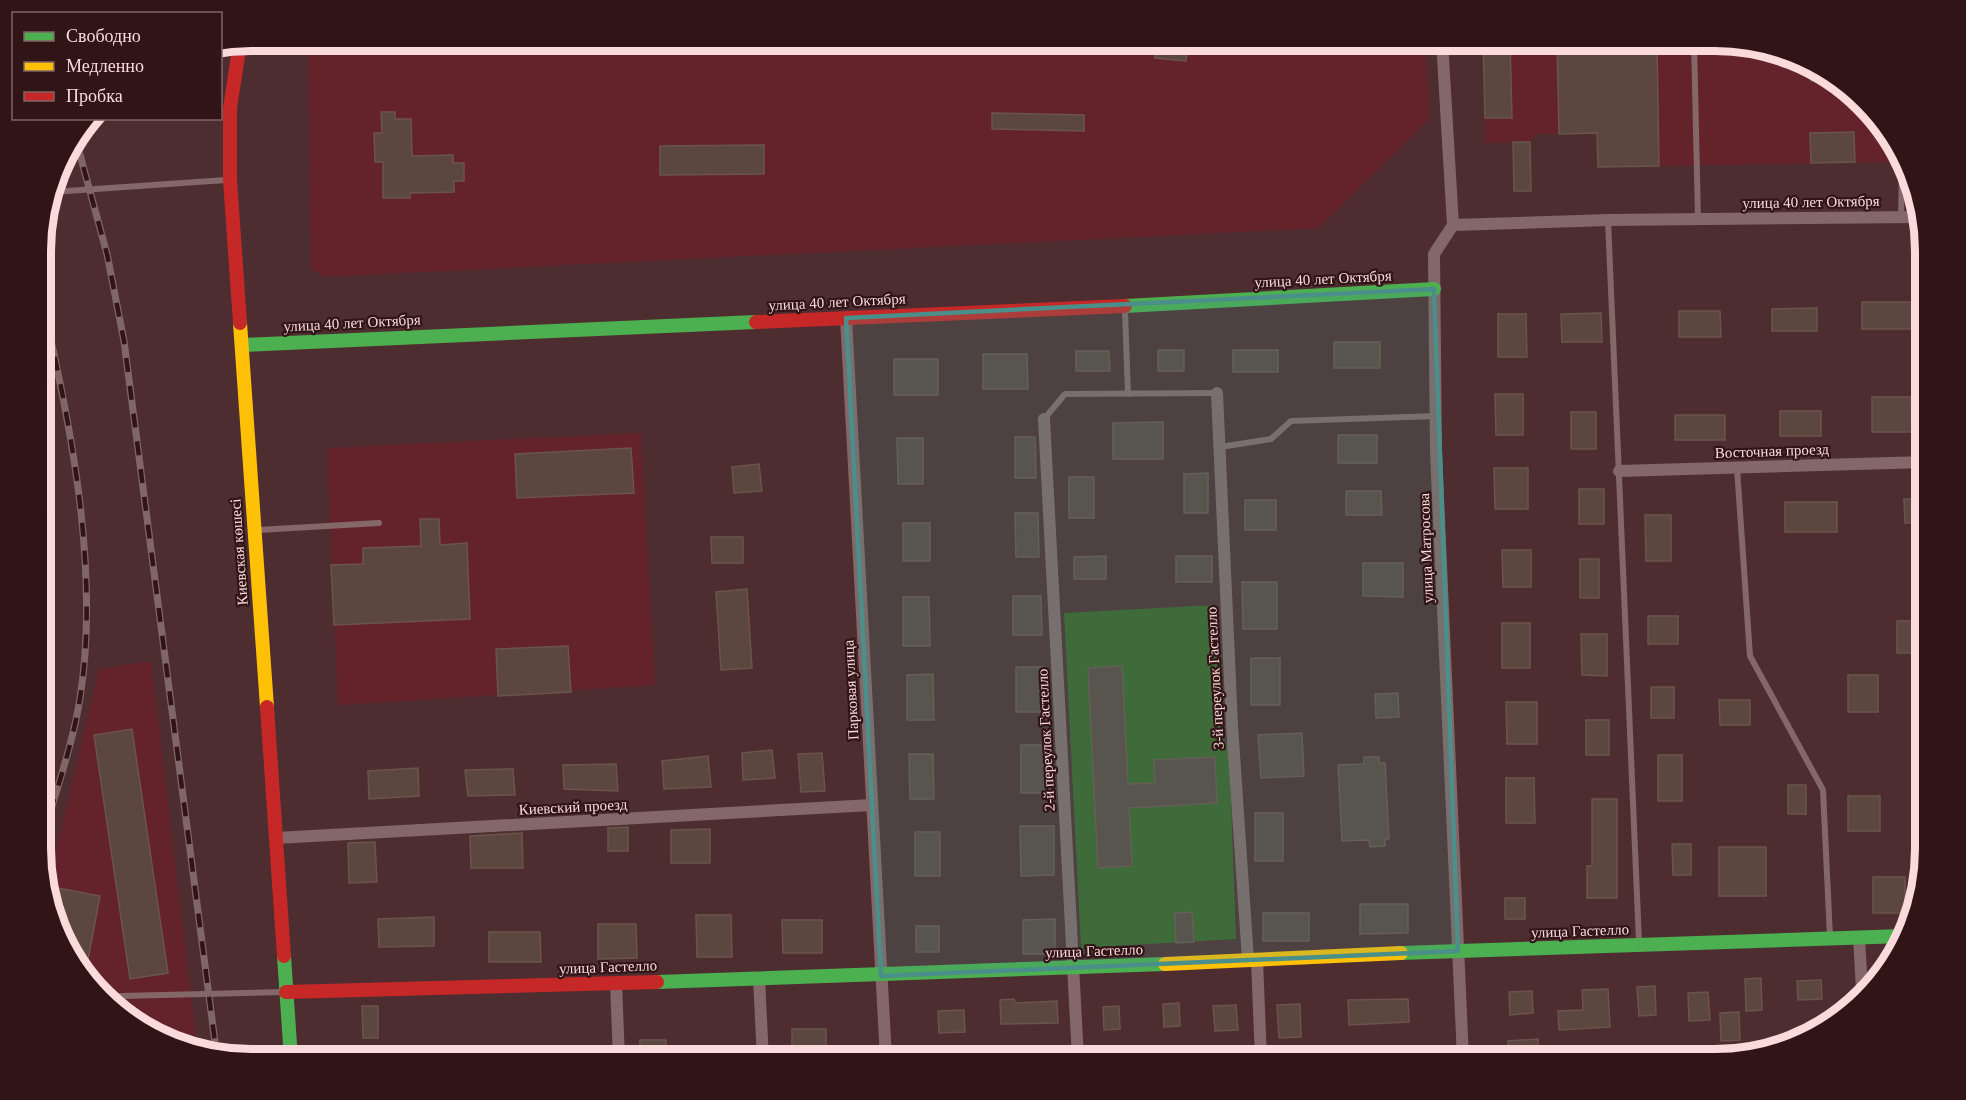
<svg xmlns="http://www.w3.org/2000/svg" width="1966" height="1100" font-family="Georgia,serif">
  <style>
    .built { fill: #64232a }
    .green { fill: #3c6126 }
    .building { fill: #5c4640; stroke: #6b544b; stroke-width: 1.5 }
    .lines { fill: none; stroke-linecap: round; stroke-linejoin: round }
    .lane { stroke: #846769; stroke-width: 6 }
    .street { stroke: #846769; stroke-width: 12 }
    .fast { stroke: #4caf50; stroke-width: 14 }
    .slow { stroke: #ffc107; stroke-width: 14 }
    .jam { stroke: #c62828; stroke-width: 14 }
    .rail-casing { stroke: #816668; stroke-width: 7 }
    .rail { stroke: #301416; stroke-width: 4.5; stroke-dasharray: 14; stroke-linecap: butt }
    .marked { fill: #4a8f89; fill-opacity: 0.2; stroke: #4a8f89; stroke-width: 4.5; stroke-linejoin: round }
    .labels { text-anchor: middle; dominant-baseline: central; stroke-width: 4.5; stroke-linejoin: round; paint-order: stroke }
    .street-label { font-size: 15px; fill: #fadada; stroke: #301416 }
    .rim { fill: none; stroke: #fadada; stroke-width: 8 }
  </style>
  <rect width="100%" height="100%" fill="#4e2d30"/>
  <g class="built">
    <path d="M308,41H1425L1430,118L1319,228L325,277L311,269Z"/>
    <path d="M1483,41H1716L1820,68L1890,134L1900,162L1598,167L1597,133L1537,134L1530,142L1485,143Z"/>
    <path d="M641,433L655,685L338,705L327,448Z"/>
    <path d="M151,661L197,1045L146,1032L76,966L47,890L99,669Z"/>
  </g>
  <path class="green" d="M1214,605L1222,738L1229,745L1236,939L1081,948L1064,613Z"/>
  <g class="building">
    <path d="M1156,40H1188L1186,61L1155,58Z"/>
    <path d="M1483,40H1510L1512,118H1485Z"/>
    <path d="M1557,40H1657L1659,166L1598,167L1597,133L1559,134Z"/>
    <path d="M1810,66L1820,68L1833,81H1811Z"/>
    <path d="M381,112H395V119H411L412,156L453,155V163H464V181H454V192L410,193V198H383V162H375L374,133H382Z"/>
    <path d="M992,113L1084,115V131L992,129Z"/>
    <path d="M1854,132L1855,162L1811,163L1810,133Z"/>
    <path d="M1513,142H1530L1531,191H1514Z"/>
    <path d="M764,145V174L660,175V146Z"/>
    <rect x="1862" y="302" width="52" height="27"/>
    <path d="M1817,308V331H1772V309Z"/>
    <path d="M1679,311H1720L1721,337H1679Z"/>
    <path d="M1601,313L1602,342H1562L1561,314Z"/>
    <path d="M1498,314H1526L1527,357H1498Z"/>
    <rect x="1334" y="342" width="46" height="26"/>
    <rect x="1158" y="350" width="26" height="21"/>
    <rect x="1233" y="350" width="45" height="22"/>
    <path d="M1076,351H1109L1110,371H1076Z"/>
    <path d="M983,354H1027L1028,389H983Z"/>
    <rect x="894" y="359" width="44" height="36"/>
    <path d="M1495,394H1523V435H1496Z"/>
    <path d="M1872,397H1911L1912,432H1872Z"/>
    <rect x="1780" y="411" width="41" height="25"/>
    <rect x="1571" y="412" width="25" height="37"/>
    <rect x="1675" y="415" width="50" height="25"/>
    <path d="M1163,422V459H1113V423Z"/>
    <rect x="1338" y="435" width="39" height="28"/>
    <path d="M1015,437H1035L1036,478H1015Z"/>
    <path d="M897,438H923V484H898Z"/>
    <path d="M631,448L634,493L517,498L515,454Z"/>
    <path d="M759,464L762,491L734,493L732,467Z"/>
    <path d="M1494,468H1528V509H1495Z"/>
    <path d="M1208,473V513H1184V474Z"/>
    <rect x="1069" y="477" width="25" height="41"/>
    <rect x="1579" y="489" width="25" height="35"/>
    <path d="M1346,491H1381L1382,515H1346Z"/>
    <path d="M1904,499H1925V523H1905Z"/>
    <rect x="1245" y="500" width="31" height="30"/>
    <rect x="1785" y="502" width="52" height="30"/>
    <path d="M1015,513H1038L1039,557H1016Z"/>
    <path d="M1645,515H1671V561H1646Z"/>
    <path d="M420,519H439L440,545L467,543L470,619L334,625L331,565L363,564V548L421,546Z"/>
    <rect x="903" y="523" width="27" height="38"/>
    <path d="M711,537H743V563H712Z"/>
    <path d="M1502,550H1531V587H1503Z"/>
    <path d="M1106,556V579H1074V557Z"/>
    <rect x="1176" y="556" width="36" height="26"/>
    <rect x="1580" y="559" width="19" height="39"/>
    <path d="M1363,563H1403V597L1363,596Z"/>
    <path d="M1242,582H1277V629H1243Z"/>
    <path d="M747,589L752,668L721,670L716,592Z"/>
    <path d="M1013,596H1041L1042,635H1013Z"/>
    <path d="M903,597H929L930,646H903Z"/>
    <rect x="1648" y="616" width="30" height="28"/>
    <rect x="1897" y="621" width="26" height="32"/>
    <rect x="1502" y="623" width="28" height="45"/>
    <path d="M1581,634H1607V676L1582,675Z"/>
    <path d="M568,646L571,692L498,696L496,649Z"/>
    <rect x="1251" y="658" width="29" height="47"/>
    <path d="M1122,666L1128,784L1155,783L1154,760L1215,757L1217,803L1129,808L1132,866L1098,868L1088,668Z"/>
    <rect x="1016" y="667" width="28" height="45"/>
    <path d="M933,674L934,720H907V675Z"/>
    <rect x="1848" y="675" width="30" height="37"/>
    <rect x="1651" y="687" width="23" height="31"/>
    <path d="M1398,693L1399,717L1376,718L1375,694Z"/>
    <path d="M1719,700H1750V725H1720Z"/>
    <path d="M1506,702H1537V744H1507Z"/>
    <rect x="1586" y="720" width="23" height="35"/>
    <path d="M132,729L168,973L130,979L94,735Z"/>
    <path d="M1302,733L1304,776L1261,778L1258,735Z"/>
    <path d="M1021,745H1049L1050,793H1021Z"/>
    <path d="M772,750L775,778L743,780L742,753Z"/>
    <path d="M822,753L825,791L801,792L798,754Z"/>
    <path d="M909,754H933L934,799H910Z"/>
    <rect x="1658" y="755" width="24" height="46"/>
    <path d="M708,756L711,787L664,789L662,761Z"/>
    <path d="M1364,757H1379V763H1385L1389,839H1385V846L1370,847L1369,840L1342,841L1338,765L1364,764Z"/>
    <path d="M616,764L618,791L564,789L563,765Z"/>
    <path d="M418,768L419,796L369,799L368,771Z"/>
    <path d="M513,769L515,795L468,796L465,770Z"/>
    <path d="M1506,778H1534L1535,823H1506Z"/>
    <rect x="1788" y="785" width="18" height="29"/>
    <rect x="1848" y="796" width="32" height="35"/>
    <path d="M1592,799H1617V898H1587V866H1592Z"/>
    <rect x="1255" y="813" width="28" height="48"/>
    <path d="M1020,826H1054V875L1021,876Z"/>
    <path d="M628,827V851H608V828Z"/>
    <path d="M710,829V863H671V830Z"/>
    <rect x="915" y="832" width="25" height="44"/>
    <path d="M522,833L523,868H471L470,836Z"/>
    <path d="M375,842L377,882L349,883L348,843Z"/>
    <path d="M1672,844H1691V875H1673Z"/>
    <rect x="1719" y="847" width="47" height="49"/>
    <rect x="1873" y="877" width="32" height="36"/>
    <path d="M53,887L100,896L85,975L76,966L51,898Z"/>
    <rect x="1505" y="898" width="20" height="21"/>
    <path d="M1360,904H1408V933L1360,934Z"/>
    <path d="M1192,912L1194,942L1176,943L1175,913Z"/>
    <rect x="1263" y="913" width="46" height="28"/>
    <path d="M696,915H731L732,957H697Z"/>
    <path d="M434,917V946L379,947L378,919Z"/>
    <path d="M1055,919V954H1023V920Z"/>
    <path d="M782,920H822V953H783Z"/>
    <path d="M598,924H636L637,958L598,959Z"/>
    <rect x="916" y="926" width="23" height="26"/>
    <path d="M489,932H540L541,962H489Z"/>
    <path d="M1761,978L1762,1010L1746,1011L1745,979Z"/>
    <path d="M1821,980L1822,999L1798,1000L1797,981Z"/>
    <path d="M1655,986L1656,1015L1639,1016L1637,987Z"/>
    <path d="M1608,989L1610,1027L1559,1030L1558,1011L1583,1010L1582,990Z"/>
    <path d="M1532,991L1533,1013L1510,1015L1509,992Z"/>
    <path d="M1708,992L1710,1020L1689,1021L1688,993Z"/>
    <path d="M1014,999L1015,1003L1057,1001L1058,1023L1001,1024L1000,1000Z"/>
    <path d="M1408,999L1409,1022L1349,1025L1348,1000Z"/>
    <path d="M1179,1003L1180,1026L1164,1027L1163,1004Z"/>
    <path d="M1300,1004L1301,1037L1279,1038L1277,1005Z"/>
    <path d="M1236,1005L1238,1030L1215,1031L1213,1006Z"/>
    <path d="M362,1006H378V1038H363Z"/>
    <path d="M1119,1006L1120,1029L1104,1030L1103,1007Z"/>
    <path d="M964,1010L965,1032L939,1033L938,1011Z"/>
    <path d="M1739,1012L1740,1040L1721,1041L1720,1013Z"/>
    <path d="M792,1029H826V1058L792,1059Z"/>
    <path d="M1538,1039L1539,1059H1509L1508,1041Z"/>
    <rect x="640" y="1040" width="26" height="19"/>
  </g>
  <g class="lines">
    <g class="lane">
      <path d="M1694,41L1698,219"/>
      <path d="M52,192L226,180"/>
      <path d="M1901,217L1902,170"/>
      <path d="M1608,220L1639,942"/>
      <path d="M1125,310L1128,394"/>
      <path d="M1044,419L1065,394L1217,393"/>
      <path d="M1220,447L1271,439L1291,421L1436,416"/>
      <path d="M1737,468L1750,656L1823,790L1830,937"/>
      <path d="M258,530L379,523"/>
      <path d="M120,996L283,992"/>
    </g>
    <g class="street">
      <path d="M1442,41L1453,225L1434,254L1436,452L1463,1059"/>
      <path d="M1453,225L1608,220L1918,217"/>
      <path d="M846,318L886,1059"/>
      <path d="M1217,393L1232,725L1248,960"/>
      <path d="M1044,419L1078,1059"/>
      <path d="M1619,471L1925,462"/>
      <path d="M276,838L872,805"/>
      <path d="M1859,938L1862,990"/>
      <path d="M1257,960L1261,1059"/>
      <path d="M759,979L763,1059"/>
      <path d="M616,983L619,1059"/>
    </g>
    <g class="fast">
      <path d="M1125,306L1434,289"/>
      <path d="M242,345L756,322"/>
      <path d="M1401,953L1903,936"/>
      <path d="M284,956L291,1059"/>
      <path d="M657,982L1165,964"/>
    </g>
    <g class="slow">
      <path d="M240,323L267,707"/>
      <path d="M1165,964L1401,953"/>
    </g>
    <g class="jam">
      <path d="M756,322L1125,306"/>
      <path d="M240,323L230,180V108L240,43"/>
      <path d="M267,707L284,956"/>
      <path d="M286,992L657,982"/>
    </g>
    <defs>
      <g id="rail">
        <path d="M76,140L107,254L124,341L216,1050"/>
        <path d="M42,839C55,794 73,744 80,698C100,572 71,424 42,301"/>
      </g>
    </defs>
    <use href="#rail" class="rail-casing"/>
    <use href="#rail" class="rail"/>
  </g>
  <path class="marked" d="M1434,289L1458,951L881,976L846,318Z"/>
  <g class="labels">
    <g class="street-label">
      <text transform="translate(1811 202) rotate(-1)">улица 40 лет Октября</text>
      <text transform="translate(1323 279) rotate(-3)">улица 40 лет Октября</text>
      <text transform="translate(837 302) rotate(-3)">улица 40 лет Октября</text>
      <text transform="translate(352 323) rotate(-3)">улица 40 лет Октября</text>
      <text transform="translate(1772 451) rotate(-2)">Восточная проезд</text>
      <text transform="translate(1426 548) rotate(-92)">улица Матросова</text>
      <text transform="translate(239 552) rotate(-94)">Киевская көшесі</text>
      <text transform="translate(1215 678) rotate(-93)">3-й переулок Гастелло</text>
      <text transform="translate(851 690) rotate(-93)">Парковая улица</text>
      <text transform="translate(1046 740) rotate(-93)">2-й переулок Гастелло</text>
      <text transform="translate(573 807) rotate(-3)">Киевский проезд</text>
      <text transform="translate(1580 931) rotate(-2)">улица Гастелло</text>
      <text transform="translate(1094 951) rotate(-2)">улица Гастелло</text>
      <text transform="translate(608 967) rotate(-2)">улица Гастелло</text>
    </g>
  </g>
  <path d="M0 0H1966V1100H0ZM251 51H1715A200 200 0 0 1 1915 251V849A200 200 0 0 1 1715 1049H251A200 200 0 0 1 51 849V251A200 200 0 0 1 251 51Z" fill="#301416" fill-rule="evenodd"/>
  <path class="rim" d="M251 51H1715A200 200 0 0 1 1915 251V849A200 200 0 0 1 1715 1049H251A200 200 0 0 1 51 849V251A200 200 0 0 1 251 51Z"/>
  <rect x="12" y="12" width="210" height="108" fill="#301416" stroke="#816364" stroke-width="1.5"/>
  <rect x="24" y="32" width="30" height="9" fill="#4caf50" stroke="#816364" stroke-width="1.5"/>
  <text x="66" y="42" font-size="18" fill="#fadada">Свободно</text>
  <rect x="24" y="62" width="30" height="9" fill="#ffc107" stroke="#816364" stroke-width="1.5"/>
  <text x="66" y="72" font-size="18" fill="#fadada">Медленно</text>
  <rect x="24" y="92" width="30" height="9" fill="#c62828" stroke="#816364" stroke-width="1.5"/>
  <text x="66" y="102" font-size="18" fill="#fadada">Пробка</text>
</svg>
